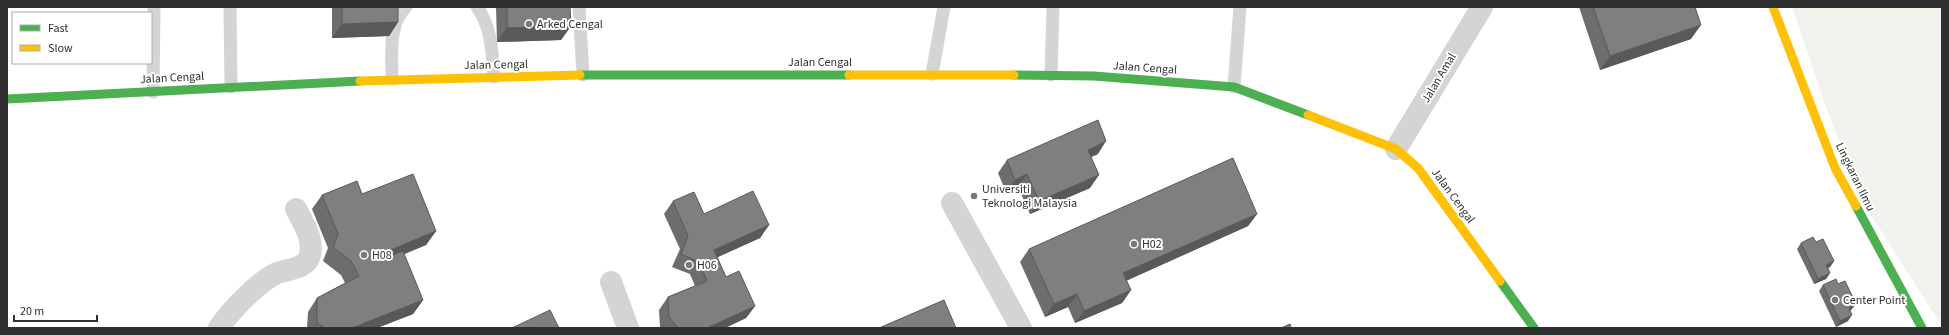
<svg xmlns="http://www.w3.org/2000/svg" width="1949" height="335" font-family="'Source Sans 3',sans-serif">
  <style>
    .green { fill: #f0f2ec }
    .lines { fill: none; stroke-linecap: round; stroke-linejoin: round }
    .lane { stroke: #d4d4d4; stroke-width: 13 }
    .street { stroke: #d4d4d4; stroke-width: 22 }
    .fast { stroke: #4caf50; stroke-width: 9 }
    .slow { stroke: #ffc107; stroke-width: 9 }
    .wall { fill: #6d6d6d }
    .shaded-wall { fill: #595959 }
    .building { fill: #7f7f7f; stroke: #595959 }
    .poi-dot { fill: #787878; stroke: #fff; stroke-width: 1.5 }
    .labels { text-anchor: middle; dominant-baseline: central; stroke-width: 4; stroke-linejoin: round; paint-order: stroke }
    .poi-label { font-size: 12px; fill: #303030; stroke: #fff; text-anchor: start }
    .street-label { font-size: 12px; fill: #303030; stroke: #fff }
  </style>
  <rect width="100%" height="100%" fill="#fff"/>
  <path class="green" d="M1792,7H1942V326L1869,212L1831,121Z"/>
  <g class="lines">
    <g class="lane">
      <path d="M230,7L231,87"/>
      <path d="M477,7C492,28 492,52 494,77"/>
      <path d="M579,7L583,75"/>
      <path d="M932,74L944,7"/>
      <path d="M1051,75L1053,7"/>
      <path d="M392,79C392,55 388,24 406,7"/>
      <path d="M1234,87L1240,7"/>
      <path d="M153,92L154,7"/>
    </g>
    <g class="street">
      <path d="M1396,149L1482,7"/>
      <path d="M952,203L1021,328"/>
      <path d="M611,282L628,328"/>
      <path d="M219,328C230,311 258,282 277,273C288,269 307,269 310,255C314,238 303,223 296,209"/>
    </g>
    <g class="fast">
      <path d="M580,75H849"/>
      <path d="M1014,75L1094,76L1234,87L1308,115"/>
      <path d="M7,99L360,81"/>
      <path d="M1856,206L1922,328"/>
      <path d="M1500,281L1534,328"/>
    </g>
    <g class="slow">
      <path d="M1773,7L1835,168L1856,206"/>
      <path d="M849,75H1014"/>
      <path d="M360,81L580,75"/>
      <path d="M1308,115L1396,149L1418,168L1500,281"/>
    </g>
  </g>
  <g class="wall">
    <path d="M332,7H398V22L389,36L332,38Z"/>
    <path d="M496,7H570L571,26L561,40L497,42Z"/>
    <path d="M1579,7H1695L1691,39L1600,70Z"/>
    <path d="M1098,154L1091,157L1090,188L1030,214L1018,187L1006,192L998,173L1007,160Z"/>
    <path d="M362,194L436,231L426,245L404,254L423,300L413,314L377,328H307L308,312L317,298L345,283L341,275L323,261L328,248L312,209L322,195Z"/>
    <path d="M673,201L704,214L769,225L760,238L717,257L726,277L755,306L746,318L725,328H660L659,310L668,297L695,286L690,274L672,267L680,249L664,214Z"/>
    <path d="M1257,214L1248,226L1126,281L1131,290L1122,303L1075,323L1068,307L1045,317L1020,262L1029,249Z"/>
    <path d="M1816,242L1834,261L1830,267L1828,268L1830,273L1826,279L1814,284L1797,249L1801,243Z"/>
    <path d="M1838,284L1852,309L1850,311L1848,321L1836,327L1819,291L1823,285Z"/>
  </g>
  <g class="shaded-wall">
    <path d="M398,22L389,36L332,38L342,24Z"/>
    <path d="M1701,25L1691,39L1600,70L1610,56Z"/>
    <path d="M571,26L561,40L497,42L507,28Z"/>
    <path d="M1106,141L1098,154L1079,162L1088,150Z"/>
    <path d="M1027,174L1018,187L1006,192L1015,180Z"/>
    <path d="M1099,175L1090,188L1030,214L1039,201Z"/>
    <path d="M1257,214L1248,226L1114,286L1123,273Z"/>
    <path d="M769,225L760,238L705,263L714,250Z"/>
    <path d="M436,231L426,245L371,268L381,254Z"/>
    <path d="M1834,261L1830,267L1822,271L1826,265Z"/>
    <path d="M1830,273L1826,279L1814,284L1818,279Z"/>
    <path d="M1131,290L1122,303L1075,323L1084,311Z"/>
    <path d="M1077,294L1068,307L1045,317L1054,304Z"/>
    <path d="M423,300L413,314L377,328H352Z"/>
    <path d="M1856,304L1852,309L1844,313L1849,308Z"/>
    <path d="M755,306L746,318L725,328H707Z"/>
    <path d="M1852,315L1848,321L1836,327L1840,321Z"/>
  </g>
  <g class="building">
    <path d="M342,7H398V22L342,24Z"/>
    <path d="M507,7H570L571,26L507,28Z"/>
    <path d="M1593,7H1695L1701,25L1610,56Z"/>
    <path d="M1098,120L1106,141L1088,150L1099,175L1039,201L1027,174L1015,180L1007,160Z"/>
    <path d="M1233,158L1257,214L1123,273L1131,290L1084,311L1077,294L1054,304L1029,249Z"/>
    <path d="M413,174L436,231L381,254L383,259L403,251L423,300L352,328H325L317,323V298L359,276L351,261L333,247L338,234L322,195L357,181L362,194Z"/>
    <path d="M753,191L769,225L714,250L726,277L739,271L755,306L707,328H678L669,317L668,297L707,281L699,262L681,254L688,236L673,201L694,192L704,214Z"/>
    <path d="M1813,237L1816,242L1823,239L1834,261L1826,265L1830,273L1818,279L1801,243Z"/>
    <path d="M1836,279L1838,284L1845,281L1856,304L1849,308L1852,315L1840,321L1823,285Z"/>
    <path d="M944,300L956,328H879Z"/>
    <path d="M550,310L559,328H512Z"/>
    <path d="M1290,324L1291,328H1281Z"/>
  </g>
  <g class="poi-dot">
    <circle cx="529" cy="24" r="4"/>
    <circle cx="974" cy="196" r="4"/>
    <circle cx="1134" cy="244" r="4"/>
    <circle cx="364" cy="255" r="4"/>
    <circle cx="689" cy="265" r="4"/>
    <circle cx="1835" cy="300" r="4"/>
  </g>
  <g class="labels">
    <g class="poi-label">
      <text x="537" y="24">Arked Cengal</text>
      <text x="982" y="189">Universiti<tspan x="982" dy="14">Teknologi Malaysia</tspan></text>
      <text x="1142" y="244">H02</text>
      <text x="372" y="255">H08</text>
      <text x="697" y="265">H06</text>
      <text x="1843" y="300">Center Point</text>
    </g>
    <g class="street-label">
      <text x="820" y="62">Jalan Cengal</text>
      <text transform="translate(496 65) rotate(-1)">Jalan Cengal</text>
      <text transform="translate(1145 68) rotate(4)">Jalan Cengal</text>
      <text transform="translate(172 78) rotate(-3)">Jalan Cengal</text>
      <text transform="translate(1439 78) rotate(-59)">Jalan Amal</text>
      <text transform="translate(1855 177) rotate(64)">Lingkaran Ilmu</text>
      <text transform="translate(1453 196) rotate(54)">Jalan Cengal</text>
    </g>
  </g>
  <rect width="1949" height="335" fill="none" stroke="#303030" stroke-width="16"/>
  <rect x="12" y="12" width="140" height="52" fill="#ffffff" stroke="#acacac"/>
  <rect x="20" y="25" width="20" height="6" fill="#4caf50" stroke="#acacac"/>
  <text x="48" y="32" font-size="12" fill="#303030">Fast</text>
  <rect x="20" y="45" width="20" height="6" fill="#ffc107" stroke="#acacac"/>
  <text x="48" y="52" font-size="12" fill="#303030">Slow</text>
  <path d="M14 315v6h83v-6" fill="none" stroke="#303030" stroke-width="2"/>
  <text x="20" y="315" font-size="12" fill="#303030" stroke="#ffffff" stroke-width="3" paint-order="stroke">20 m</text>
</svg>
